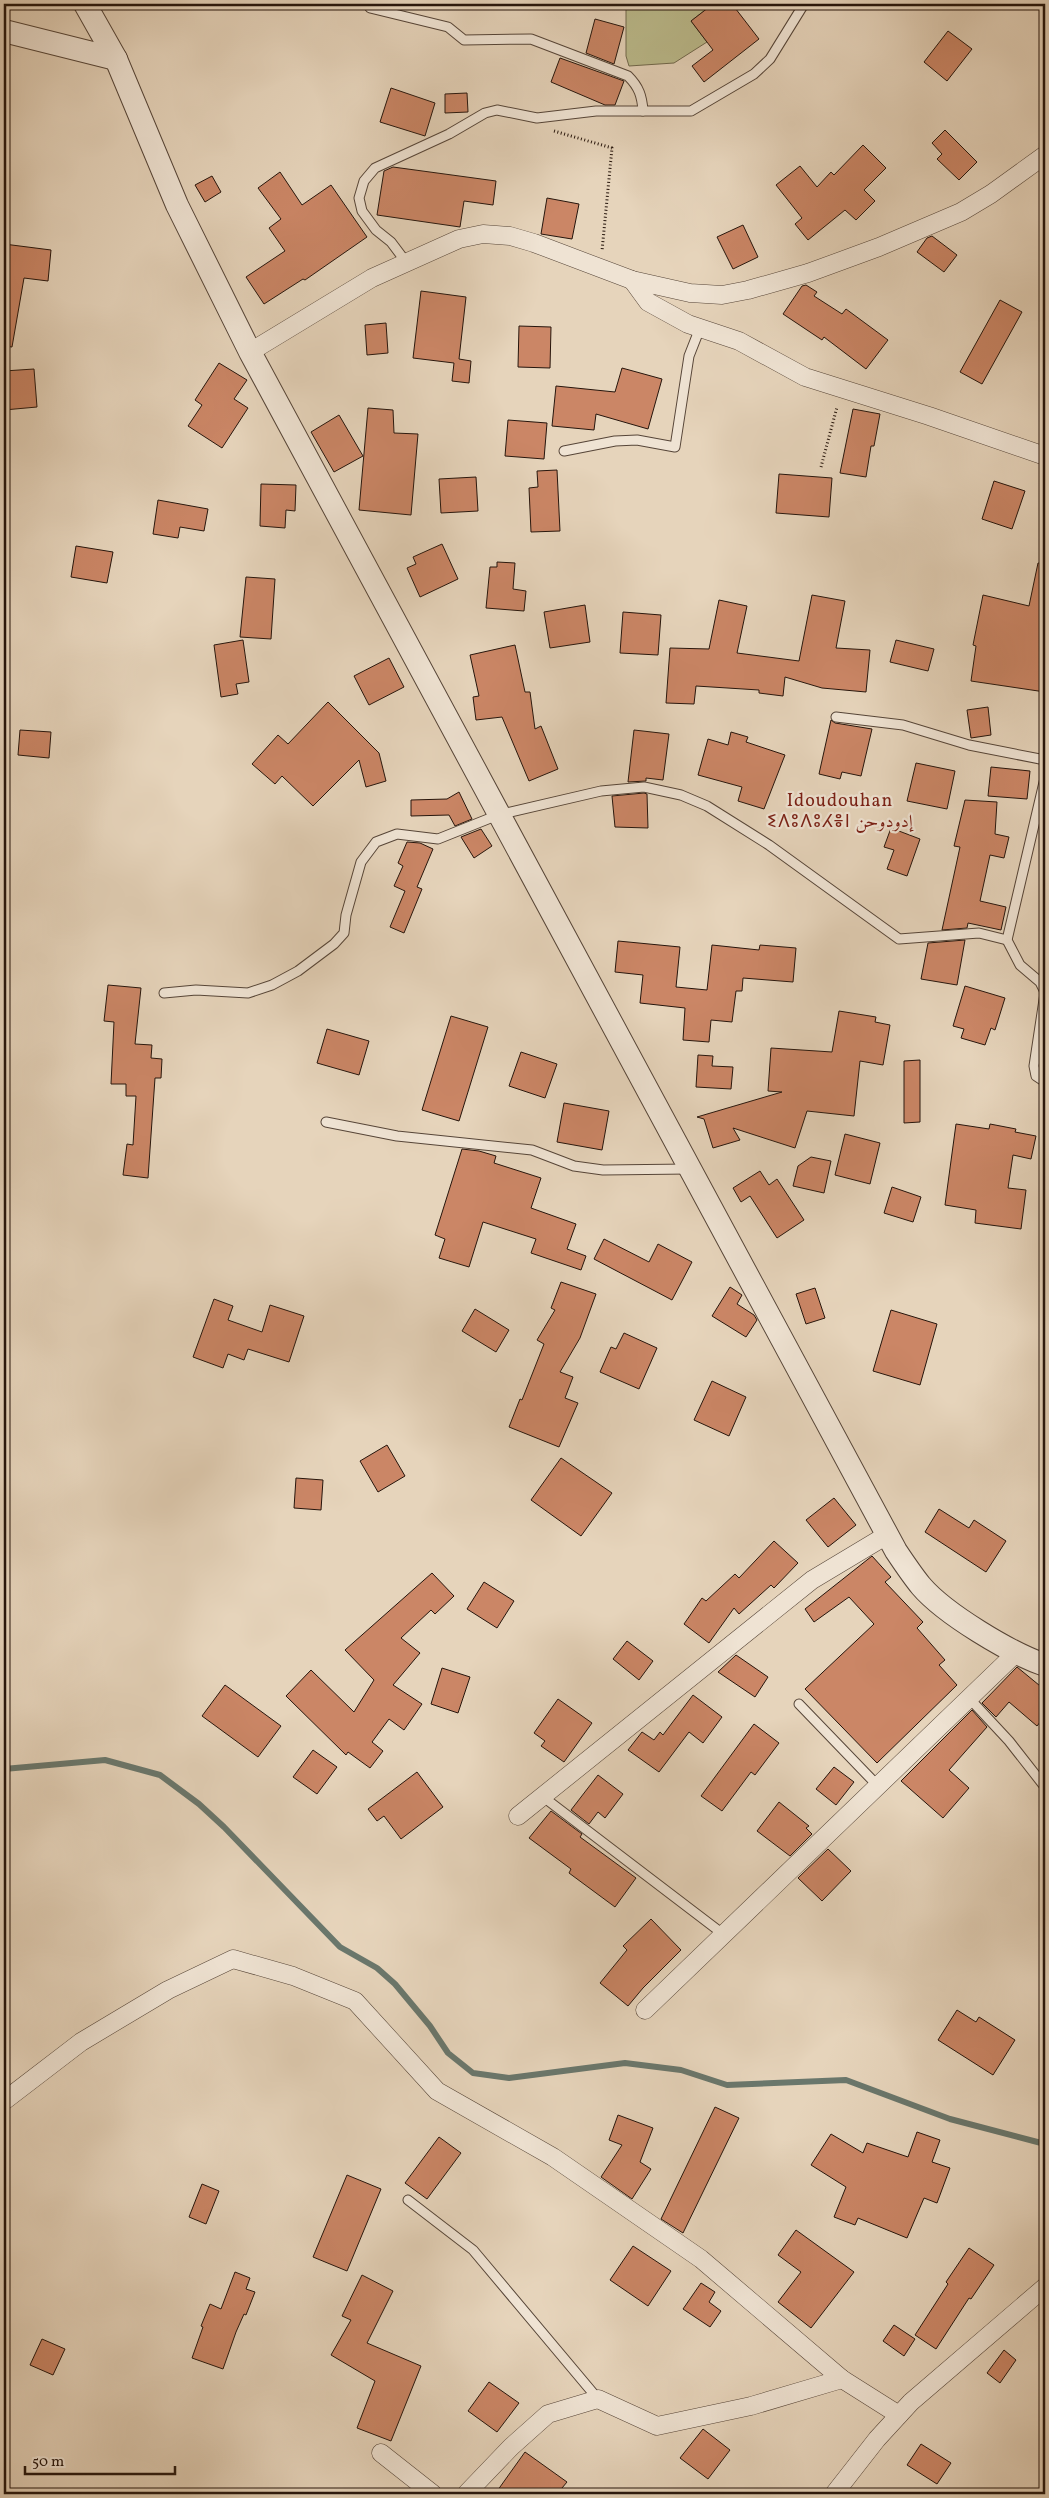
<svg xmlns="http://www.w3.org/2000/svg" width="1049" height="2498" font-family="Vollkorn,Amiri,'Noto Sans Tifinagh',serif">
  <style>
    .green { fill: #bbbb8c; stroke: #70684c }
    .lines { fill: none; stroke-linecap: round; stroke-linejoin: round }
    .stream { stroke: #6a776c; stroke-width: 6 }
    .building { fill: #cb8666; stroke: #26150c }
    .service-casing { stroke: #564538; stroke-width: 11 }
    .minor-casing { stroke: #564538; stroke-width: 19 }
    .tertiary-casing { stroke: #564538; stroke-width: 24 }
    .path { stroke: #26150c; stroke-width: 3; stroke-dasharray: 1 2.5; stroke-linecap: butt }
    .service { stroke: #efe3d3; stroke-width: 9 }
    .minor { stroke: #efe3d3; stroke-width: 18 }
    .tertiary { stroke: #efe3d3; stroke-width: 22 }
    .labels { text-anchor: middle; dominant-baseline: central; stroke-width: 4.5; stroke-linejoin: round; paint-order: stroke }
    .quarter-label { font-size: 18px; letter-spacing: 1px; fill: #7a1f14; stroke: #efe3d3 }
  </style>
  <rect width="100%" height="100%" fill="#e6d4bb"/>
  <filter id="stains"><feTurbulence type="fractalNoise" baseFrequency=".004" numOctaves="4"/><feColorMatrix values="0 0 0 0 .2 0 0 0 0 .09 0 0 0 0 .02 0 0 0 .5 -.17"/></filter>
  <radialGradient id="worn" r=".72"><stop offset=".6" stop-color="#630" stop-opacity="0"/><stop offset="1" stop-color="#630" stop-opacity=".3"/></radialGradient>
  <path class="green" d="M626,4H713L691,21L707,42L674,63L629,66L626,56Z"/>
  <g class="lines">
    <path class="stream" d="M4,1769L105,1760L160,1775L199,1804L224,1827L340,1947L377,1968L395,1984L430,2026L448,2053L473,2073L509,2078L625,2063L681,2070L727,2085L846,2080L950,2119L1045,2144"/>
  </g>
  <g class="building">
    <path d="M713,4H732L759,39L704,82L692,66L713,50L691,21Z"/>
    <path d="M595,19L624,27L614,64L586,53Z"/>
    <path d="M948,31L972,49L947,81L924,62Z"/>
    <path d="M560,58L624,81L615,105H605L551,82Z"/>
    <path d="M391,88L435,103L425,136L380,122Z"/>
    <path d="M467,93L468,112L445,113V94Z"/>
    <path d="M945,130L977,162L959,180L937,159L942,154L932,143Z"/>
    <path d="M863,145L886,168L864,190L875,201L856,220L845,210L808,240L795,224L802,218L776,185L800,166L817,187L831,172L834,175Z"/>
    <path d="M393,167L496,181L493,205L464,201L460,227L377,215L384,171Z"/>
    <path d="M280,172L302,205L331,185L367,237L305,280L303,279L264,304L246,277L285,251L269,228L281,219L258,188Z"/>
    <path d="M212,176L221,192L205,202L195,185Z"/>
    <path d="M547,198L579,204L572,239L541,234Z"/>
    <path d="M743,225L758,257L733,269L717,237Z"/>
    <path d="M932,236L957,255L944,272L917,252L927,238Z"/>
    <path d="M4,244L51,250L48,281L24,278L12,347L4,346Z"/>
    <path d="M806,285L817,292L814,296L842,314L846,309L888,340L866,369L824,337L822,340L783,314L802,286Z"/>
    <path d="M421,291L466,297L459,359L471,361L469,383L452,381L454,363L413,358Z"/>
    <path d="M1000,300L1022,312L982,384L960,372Z"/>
    <path d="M386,323L388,353L367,355L365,325Z"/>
    <path d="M519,326L551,327L550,368L518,367Z"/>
    <path d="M219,363L247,380L234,399L248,408L222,448L188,426L202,405L195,400Z"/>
    <path d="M622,368L662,379L648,429L596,414L594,430L552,426L556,386L615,392Z"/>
    <path d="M34,369L37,407L4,410V371Z"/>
    <path d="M368,408L393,410L394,433L418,434L411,515L359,510Z"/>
    <path d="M853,409L880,414L874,446H871L866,477L840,473Z"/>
    <path d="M339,415L363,456L334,472L311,432Z"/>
    <path d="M508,420L547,423L544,459L505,456Z"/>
    <path d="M557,470L560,531L531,532L529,488L538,487L537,471Z"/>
    <path d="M779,474L832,478L829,517L776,513Z"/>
    <path d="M476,477L478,511L441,513L439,479Z"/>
    <path d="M994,481L1025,491L1012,529L982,519Z"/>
    <path d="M261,484L296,485L295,511L286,510L285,528L260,526Z"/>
    <path d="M158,500L208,509L204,531L180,527L178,538L153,534Z"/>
    <path d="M442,544L458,579L420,597L407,568L416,564L413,557Z"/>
    <path d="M76,546L113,552L107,583L71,577Z"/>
    <path d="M497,562L515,563L513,589L526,591L524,611L486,608L490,567H497Z"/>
    <path d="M1038,563L1045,564V692L971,681L976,646L973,645L983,595L1029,606Z"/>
    <path d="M246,577L275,579L271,639L240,637Z"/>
    <path d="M812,595L845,601L836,648L870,650L866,692L822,688L785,677L783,696L759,693V690L696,686L694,704L666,703L670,648L709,649L719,600L747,606L737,653L799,661Z"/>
    <path d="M585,605L590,642L550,648L544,612Z"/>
    <path d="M623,612L661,615L658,655L620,653Z"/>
    <path d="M243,640L249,682L236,684L238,694L221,697L214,645Z"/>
    <path d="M896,640L934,649L928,671L890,662Z"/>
    <path d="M515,645L525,692H530L535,729L541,726L558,769L529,781L502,717L476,720L473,697L479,696L470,655Z"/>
    <path d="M389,658L404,687L369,705L354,676Z"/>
    <path d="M328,702L379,753L386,781L366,787L359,760L313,806L282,776L275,784L252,764L278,735L288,744Z"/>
    <path d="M988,707L991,735L971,738L967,710Z"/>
    <path d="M831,720L835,723L872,729L861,776L842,772L840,779L819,774Z"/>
    <path d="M20,730L51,732L49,758L18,755Z"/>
    <path d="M634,730L669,734L663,780L646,778V781L628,782Z"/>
    <path d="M731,732L748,737L746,742L785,755L764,809L738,801L742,787L698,775L708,739L728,745Z"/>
    <path d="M916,763L955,771L947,809L907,801Z"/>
    <path d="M991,767L1030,771L1027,799L988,796Z"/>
    <path d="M459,792L472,819L455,826L449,815L411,816V800L447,799Z"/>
    <path d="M644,793L647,794L648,828L615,827L612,796Z"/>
    <path d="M965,800L997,802L995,834L1009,837L1004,858L990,855L980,901L1006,907L1001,930L968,923L967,928L942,930L960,847L954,846Z"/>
    <path d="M891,828L920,839L907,876L887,869L894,850L884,847Z"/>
    <path d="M481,829L492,846L474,858L461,837Z"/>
    <path d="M407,842L420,843L433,849L417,887L422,889L404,933L390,927L405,891L394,886L403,866L398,863Z"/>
    <path d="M965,940L957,985L921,979L928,943Z"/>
    <path d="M618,941L680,947L676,987L707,990L712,945L759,950L760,945L796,948L793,982L743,978L742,991H736L732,1022L711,1020L709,1042L683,1040L685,1008L640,1003L643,975L615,972Z"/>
    <path d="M108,985L141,988L135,1044L152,1045L151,1058L162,1059L161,1078H155L148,1178L123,1175L127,1144L133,1145L136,1096H126V1084H111L114,1022L104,1021Z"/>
    <path d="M965,986L1005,998L995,1030L991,1028L985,1045L961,1038L964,1029L953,1026Z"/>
    <path d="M839,1011L876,1017L875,1022L890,1025L883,1065L860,1061L854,1116L807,1111L795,1148L733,1128L740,1140L713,1148L704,1119L697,1117L782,1092L768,1091L771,1048L832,1052Z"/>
    <path d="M451,1016L488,1027L459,1121L422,1110Z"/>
    <path d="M327,1029L369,1041L359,1075L317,1063Z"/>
    <path d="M521,1052L557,1064L545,1098L509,1086Z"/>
    <path d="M698,1055L713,1056L712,1066L733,1067L731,1089L696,1087Z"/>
    <path d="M920,1060V1122L904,1123V1061Z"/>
    <path d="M564,1103L609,1111L602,1150L557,1142Z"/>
    <path d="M956,1124L989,1129L990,1124L1016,1129L1015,1132L1036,1136L1031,1159L1013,1155L1008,1188L1026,1190L1021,1229L975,1223L976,1210L945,1205Z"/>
    <path d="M845,1134L880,1143L870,1184L835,1175Z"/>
    <path d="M462,1149L479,1151L496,1156L494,1163L541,1178L531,1208L576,1224L567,1249L586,1256L581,1270L531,1253L536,1239L483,1222L469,1267L439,1258L445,1239L435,1235Z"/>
    <path d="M811,1157L831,1161L824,1193L793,1186L798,1166Z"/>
    <path d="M760,1171L769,1185L777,1179L804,1220L777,1238L750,1196L741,1202L733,1188Z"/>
    <path d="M892,1187L921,1197L913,1222L884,1213Z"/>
    <path d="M604,1239L649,1262L658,1244L692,1262L672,1300L594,1259Z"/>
    <path d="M561,1282L596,1294L580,1338L560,1372L573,1377L565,1398L578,1403L559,1447L509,1427L520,1399L522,1400L544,1344L537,1340L555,1310L551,1308Z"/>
    <path d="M730,1287L742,1295L737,1304L754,1315L757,1320L746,1337L712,1316Z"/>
    <path d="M815,1288L825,1318L806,1324L796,1294Z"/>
    <path d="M214,1299L233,1306L228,1320L262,1332L270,1305L304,1316L289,1362L248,1349L244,1360L228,1354L223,1368L193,1357Z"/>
    <path d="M475,1309L509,1330L496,1352L462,1331Z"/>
    <path d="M891,1310L937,1324L920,1385L873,1371Z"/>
    <path d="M624,1333L657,1348L639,1389L600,1372L611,1347L616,1349Z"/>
    <path d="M712,1381L746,1397L729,1436L694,1420Z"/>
    <path d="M387,1445L405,1476L378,1492L360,1461Z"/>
    <path d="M561,1458L612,1493L581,1536L531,1500Z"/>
    <path d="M296,1478L323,1480L321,1510L294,1508Z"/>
    <path d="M834,1498L856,1525L828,1547L806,1520Z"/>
    <path d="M939,1509L969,1528L974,1520L1006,1541L986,1572L925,1532Z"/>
    <path d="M774,1541L798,1563L774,1588L771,1585L739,1614L734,1608L709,1643L684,1624L702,1598L706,1601L735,1574L739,1578Z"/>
    <path d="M872,1556L891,1577L885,1582L923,1622L917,1628L945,1660L939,1665L957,1685L877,1763L805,1689L874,1624L849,1597L814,1622L805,1609Z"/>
    <path d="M432,1573L454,1596L435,1614L431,1610L401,1638L420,1653L393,1685L422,1704L404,1730L389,1719L372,1742L383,1751L370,1768L348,1752L346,1755L286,1696L311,1670L354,1712L374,1680L345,1650Z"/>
    <path d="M484,1582L514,1601L497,1628L467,1609Z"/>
    <path d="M627,1641L653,1661L639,1680L613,1659Z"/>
    <path d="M736,1655L768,1677L755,1697L718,1672Z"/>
    <path d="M1017,1667L1045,1690V1716L1037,1726L1009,1702L996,1717L982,1703Z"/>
    <path d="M442,1668L470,1677L458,1713L431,1704Z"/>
    <path d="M225,1685L281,1726L258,1757L202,1716Z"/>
    <path d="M693,1695L722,1717L703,1743L689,1732L659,1772L628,1750L642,1732L654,1740L660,1732L663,1735Z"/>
    <path d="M558,1699L592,1723L564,1762L541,1746L545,1741L534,1733Z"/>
    <path d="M972,1710L987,1727L949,1770L969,1788L943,1818L901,1781Z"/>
    <path d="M754,1724L779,1743L755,1775L751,1772L722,1811L701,1796Z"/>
    <path d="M313,1750L337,1767L317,1794L293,1777Z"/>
    <path d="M834,1767L854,1782L836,1805L816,1789Z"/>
    <path d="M417,1772L443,1807L401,1839L384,1816L377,1821L368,1809Z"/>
    <path d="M598,1775L623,1794L605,1818L598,1812L589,1824L571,1810Z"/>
    <path d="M779,1802L809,1826L806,1828L812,1834L790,1856L757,1831Z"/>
    <path d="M551,1811L582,1834L580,1837L636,1878L615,1907L569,1873L571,1869L529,1838Z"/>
    <path d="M828,1849L851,1871L822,1901L798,1878Z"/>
    <path d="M651,1919L681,1950L643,1988L628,2006L600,1983L627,1950L623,1946Z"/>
    <path d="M957,2010L976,2022L979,2017L1015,2040L993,2075L938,2040Z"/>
    <path d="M715,2107L739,2118L683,2233L661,2219Z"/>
    <path d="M618,2115L653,2128L640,2162L651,2169L632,2199L601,2177L622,2145L609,2140Z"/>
    <path d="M917,2132L940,2140L932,2162L950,2168L937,2203L924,2198L907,2238L858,2218L855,2225L834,2217L846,2187L811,2165L831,2134L863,2153L867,2143L908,2157Z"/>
    <path d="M439,2137L461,2153L427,2199L405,2183Z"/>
    <path d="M347,2175L381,2189L347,2271L313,2257Z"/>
    <path d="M202,2184L219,2191L206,2224L189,2217Z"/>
    <path d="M796,2230L854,2272L811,2328L778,2302L801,2272L778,2255Z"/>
    <path d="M633,2246L671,2271L648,2306L610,2280Z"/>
    <path d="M969,2248L994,2265L971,2299L969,2298L936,2349L915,2335L948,2284L946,2282Z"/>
    <path d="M235,2272L250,2278L246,2289L255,2292L246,2315L244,2314L236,2332L223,2369L192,2358L203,2327L201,2326L210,2304L221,2309Z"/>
    <path d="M362,2275L393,2291L367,2343L421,2366L391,2441L357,2428L375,2381L331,2355L351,2320L342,2316Z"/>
    <path d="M701,2283L715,2292L709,2302L721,2311L710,2327L683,2309Z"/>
    <path d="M894,2325L915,2339L904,2356L883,2341Z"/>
    <path d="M42,2339L65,2349L53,2375L30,2365Z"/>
    <path d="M1004,2350L1016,2360L1000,2383L987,2373Z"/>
    <path d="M489,2382L519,2403L497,2432L468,2411Z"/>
    <path d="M703,2429L730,2450L708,2479L680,2458Z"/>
    <path d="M921,2444L951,2463L937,2484L907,2465Z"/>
    <path d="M525,2452L567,2482L557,2494H495Z"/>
  </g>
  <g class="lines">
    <defs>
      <g id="service">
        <path d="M370,8L448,27L464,40L531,39L628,76C639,87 642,96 643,111"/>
        <path d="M406,262L391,242L376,230L362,211L359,198L364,181L375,168L449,134L485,113L497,110L537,118L596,111H691L754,74L770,59L804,4"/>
        <path d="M564,451L615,441L637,440L675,447L689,356L700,328"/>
        <path d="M836,717L903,725L969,745L1045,760"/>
        <path d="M1045,778L1007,940L1020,965L1040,982L1045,992"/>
        <path d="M164,993L196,990L248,993L272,985L298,971L334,944L344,933L346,915L361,862L376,842L397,834L438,839L498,815L601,791L644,787L681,795L707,806L769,845L899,939L979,933L1007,940"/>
        <path d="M1045,993L1034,1066L1036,1076L1045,1082"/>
        <path d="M326,1122L397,1136L532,1150L574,1166L603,1170L689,1169"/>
        <path d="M969,1698L1009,1741L1045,1787"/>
        <path d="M799,1704L878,1786"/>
        <path d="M542,1796L723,1934"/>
        <path d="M408,2200L473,2250L598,2399"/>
      </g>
      <g id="minor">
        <path d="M632,280L648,302L688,324L739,341L805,377L929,416L1045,456"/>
        <path d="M250,352L372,278L459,239L483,234L510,236L534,243L632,280L690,293L722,295L748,290L808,273L879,247L961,212L991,194L1045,155"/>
        <path d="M518,1816L812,1580L887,1535"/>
        <path d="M645,2010L1017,1652"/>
        <path d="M4,2101L81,2042L168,1990L233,1959L293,1976L355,2001L437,2091L553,2157L701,2259L842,2379L899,2415"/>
        <path d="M381,2453L433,2494"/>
        <path d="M466,2494L511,2447L548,2414L598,2399L657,2426L751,2406L842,2379"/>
        <path d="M834,2494L877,2439L911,2402L1045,2287"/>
      </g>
      <g id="tertiary">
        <path d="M85,4L116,59L177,205L250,352L896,1551C904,1563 912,1575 921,1586C945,1614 1010,1653 1045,1665"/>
        <path d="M4,31L116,59"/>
      </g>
    </defs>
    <use href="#service" class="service-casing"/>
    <use href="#minor" class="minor-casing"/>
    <use href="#tertiary" class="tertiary-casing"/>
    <g class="path">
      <path d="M554,131L612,148L602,251"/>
      <path d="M821,467L837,407"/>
    </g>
    <use href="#service" class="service"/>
    <use href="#minor" class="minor"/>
    <use href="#tertiary" class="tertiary"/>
  </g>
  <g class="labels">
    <g class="quarter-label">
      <text x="840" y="801">Idoudouhan<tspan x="840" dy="21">ⵉⴷⵓⴷⵓⵃⴻⵏ إدودوحن</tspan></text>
    </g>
  </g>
  <rect width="1049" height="2498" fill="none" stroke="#e6d4bb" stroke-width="20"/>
  <rect x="5" y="5" width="1039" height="2488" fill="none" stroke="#26150c" stroke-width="2.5"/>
  <rect x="10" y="10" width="1029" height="2478" fill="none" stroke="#26150c"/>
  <path d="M25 2466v8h150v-8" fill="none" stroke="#26150c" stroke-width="2.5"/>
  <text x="32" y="2466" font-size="15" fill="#26150c" stroke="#efe3d3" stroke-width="4" paint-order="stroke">50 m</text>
  <rect width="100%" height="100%" filter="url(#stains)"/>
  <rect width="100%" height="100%" fill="url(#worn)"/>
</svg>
